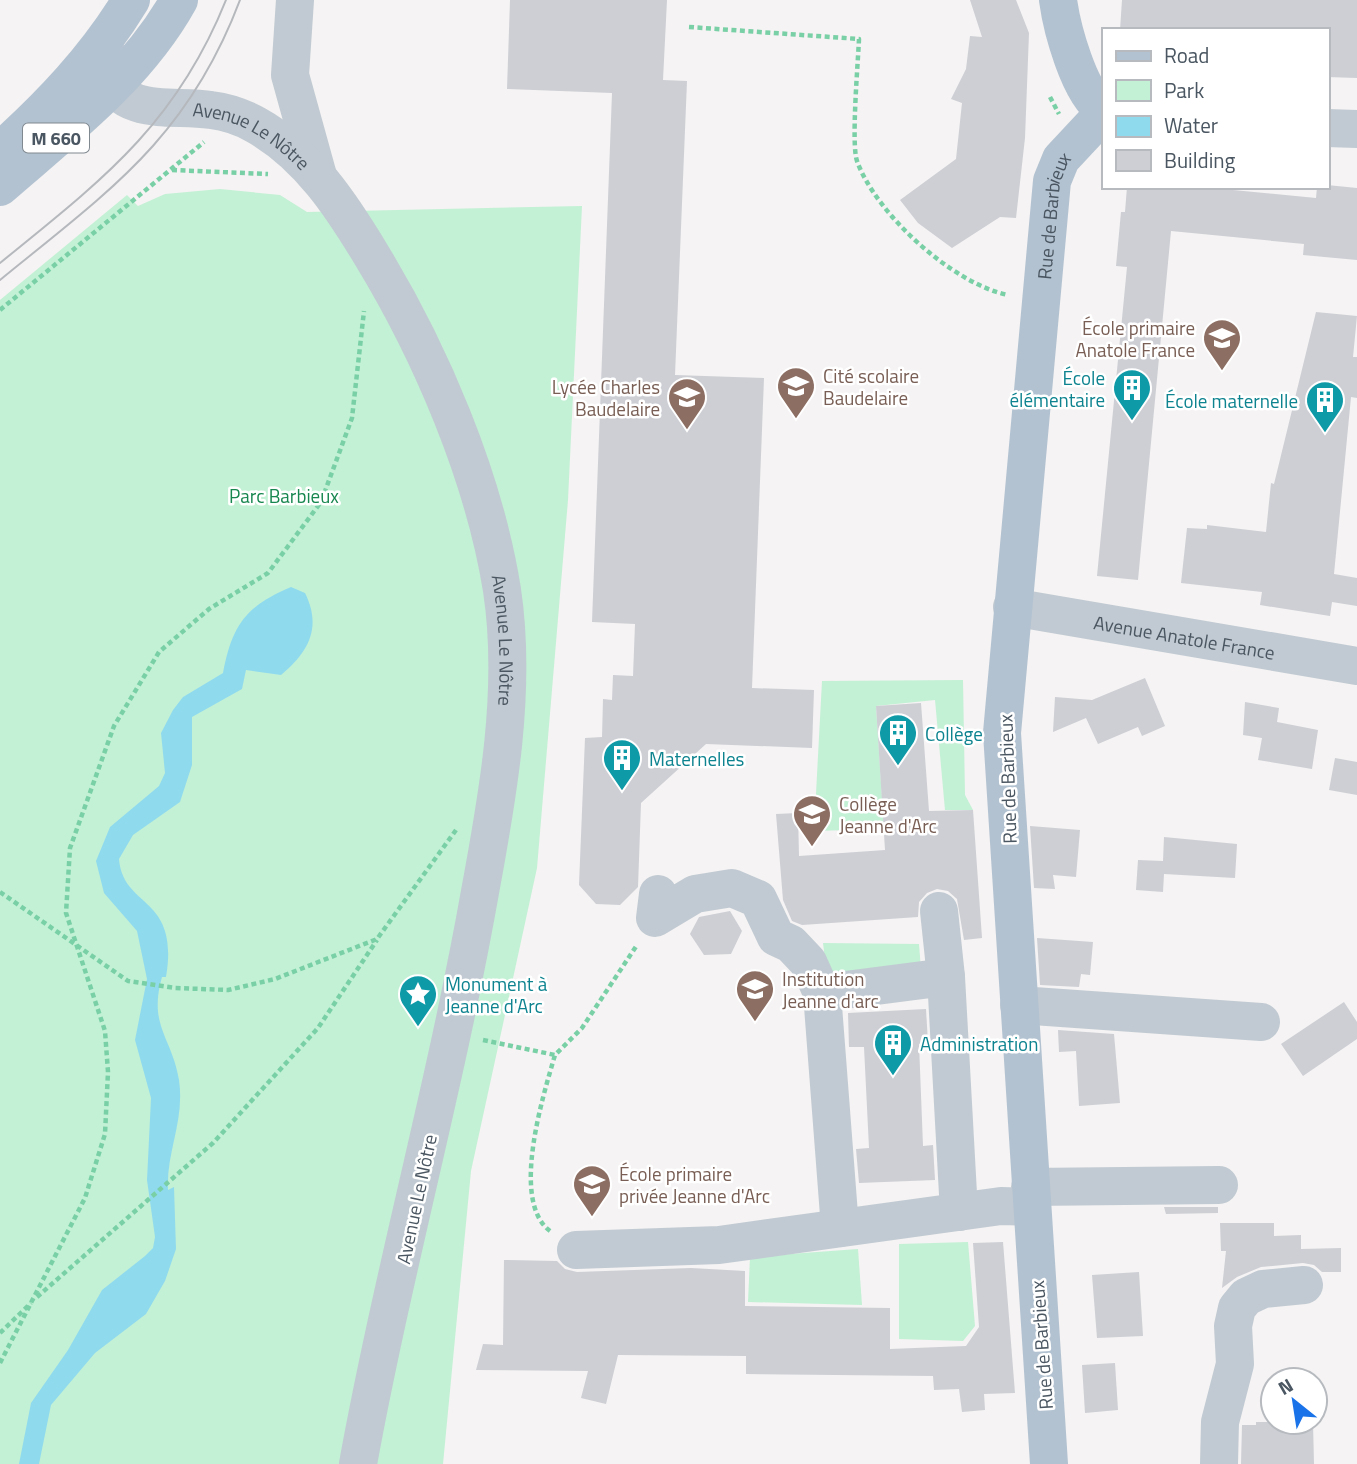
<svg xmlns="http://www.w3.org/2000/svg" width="1357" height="1464" font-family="'Titillium Web',sans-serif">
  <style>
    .green { fill: #c3f1d5 }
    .water { fill: #90daee }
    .building { fill: #cdcfd5 }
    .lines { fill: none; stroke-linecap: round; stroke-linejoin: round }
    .path { stroke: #7ad0a6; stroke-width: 4.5; stroke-dasharray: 5 3.5; stroke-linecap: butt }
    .minor { stroke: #c1cad2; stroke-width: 38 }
    .major { stroke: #b3c2d1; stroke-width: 38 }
    .tram { stroke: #b5b8bd; stroke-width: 2 }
    .labels { text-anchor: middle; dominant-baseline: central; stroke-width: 5; stroke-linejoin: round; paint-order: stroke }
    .shield { fill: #fff; stroke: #808990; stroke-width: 2 }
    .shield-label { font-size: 18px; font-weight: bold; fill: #4a5661 }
    .street-label { font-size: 19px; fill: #4a5661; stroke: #fff }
    .education-label { font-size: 19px; fill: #785e54; stroke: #fff; text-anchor: start }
    .culture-label { font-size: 19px; fill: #0d838f; stroke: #fff; text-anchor: start }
    .park-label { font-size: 19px; fill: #17864f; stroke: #fff }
  </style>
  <rect width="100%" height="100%" fill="#f5f3f3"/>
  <g class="green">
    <path d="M220,189L280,195L307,212L582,206L568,500L537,868L471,1171L443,1464H0V300L127,195L138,206L165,194Z"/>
    <path d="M963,680L965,795L973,810H945L935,700L876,706L884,829L814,831L822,681Z"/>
    <path d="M823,943L919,944L921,970L827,976Z"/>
    <path d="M968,1242L975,1326L963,1341L899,1339V1244Z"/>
    <path d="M858,1249L862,1305L748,1302L750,1257Z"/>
  </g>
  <path class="water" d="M291,587L305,593C322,627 309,652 281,675L246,670L242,689L192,717V765L180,802L133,835L119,859C123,909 180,895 166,977H162C148,1026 172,1037 179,1080C185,1121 166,1152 168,1190L174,1187L176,1249L165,1281L146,1314L95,1353L51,1405L39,1464H19L31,1403L68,1350L102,1290L145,1256L153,1248L155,1237L147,1180L151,1098L135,1040L147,979L137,931L104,893L96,861L110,827L159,786L165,773L161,733L173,710L183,697L223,673C232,625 246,606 291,587Z"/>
  <g class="building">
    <path d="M510,0H667L663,80L687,81L675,375L764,378L752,688L814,690L812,748L706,744L641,803L638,887L620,905L596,904L579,885L585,738L602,737L603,699L612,700L613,675L633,676L635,624L592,622L612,93L507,89Z"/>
    <path d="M970,0H1016L1029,33L1025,138L1016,218L1000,217L952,248L918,223L900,200L956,159L962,103L951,99L966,69L970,36L982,37Z"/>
    <path d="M1122,0H1357V78L1327,77V30H1120Z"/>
    <path d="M1327,185L1357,188V260L1303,255L1304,244L1171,231L1138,580L1097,576L1127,267L1116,266L1121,212H1125L1127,187H1202L1316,198L1317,187Z"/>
    <path d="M1316,312L1357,316L1353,357H1357V398L1351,397L1334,574L1357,578V606L1332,602L1330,616L1260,605L1262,592L1181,583L1187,528L1207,529V525L1266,532L1271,483L1274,484Z"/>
    <path d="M1145,678L1165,726L1142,736L1138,727L1098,744L1086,718L1053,732L1055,697L1092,700Z"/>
    <path d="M1245,702L1279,708L1277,722L1318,730L1312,769L1258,760L1262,738L1243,735Z"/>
    <path d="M921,703L929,811L973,810L982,938L964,940L957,899L948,891L937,889L927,893L919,902L918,917L802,925L792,921L783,900L776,814L798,813L799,856L885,850L876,706Z"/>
    <path d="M1335,758L1357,762V795L1329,790Z"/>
    <path d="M1030,826L1080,830L1076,877L1053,875L1055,889L1034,888Z"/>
    <path d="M1164,837L1237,844L1235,878L1164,874L1163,892L1136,890L1138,860L1163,861Z"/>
    <path d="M730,911L742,931L731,954L704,955L690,934L699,917Z"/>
    <path d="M1037,938L1093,942L1090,975L1081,974L1079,987L1040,985Z"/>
    <path d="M1344,1002L1357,1022V1039L1303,1076L1281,1044Z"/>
    <path d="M926,1009L928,1043L919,1044L923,1146L933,1145L935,1180L859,1183L856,1149L869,1148L864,1047H849L848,1013Z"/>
    <path d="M1058,1030L1114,1034L1120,1103L1079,1106L1076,1051L1059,1052Z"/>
    <path d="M1164,1207H1218V1213L1166,1214Z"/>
    <path d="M1220,1223H1274V1236L1301,1235V1249L1341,1248V1272H1322L1314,1265L1303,1263L1261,1267L1237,1277L1222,1288L1226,1251H1221Z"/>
    <path d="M1003,1242L1015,1393L984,1394L985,1410L962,1412L959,1389L934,1390L933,1376L746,1374V1356L618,1355L606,1404L581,1398L588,1371L476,1370L483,1344L503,1345L504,1260L557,1261L565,1269L577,1272L691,1268L745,1271V1306L890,1308V1349L940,1347L966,1346L979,1327L973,1243Z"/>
    <path d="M1139,1272L1143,1336L1097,1338L1092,1275Z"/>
    <path d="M1115,1363L1118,1410L1085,1413L1082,1365Z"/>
    <path d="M1256,1422H1313L1314,1464H1241L1242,1425H1256Z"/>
  </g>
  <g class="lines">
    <g class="path">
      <path d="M689,27L859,39C858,63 851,144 857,161C876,214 953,284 1008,295"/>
      <path d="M1050,97L1059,114"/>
      <path d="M172,170L268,174"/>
      <path d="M0,310L204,142"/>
      <path d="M0,892L128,981L175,988L228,990L275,979L377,939L456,830"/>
      <path d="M483,1040L555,1055L582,1028L637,945"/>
      <path d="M550,1231C510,1201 543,1096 555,1055"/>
      <path d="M37,1297L213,1143L318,1028L377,940"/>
      <path d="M0,1333L31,1303"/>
      <path d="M0,1363L85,1198L105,1134L108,1072L105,1031L66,913L70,848L114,726L159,652L209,609L268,573L321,502L352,418L364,311"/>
    </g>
    <g class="minor">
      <path d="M295,0L290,75L318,176"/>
      <path id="s1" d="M109,57L105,74C126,118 172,104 211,110C227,112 242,117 256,125C308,154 342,206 372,256C431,353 484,477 502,590C517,689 498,795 480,892C446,1084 393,1272 358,1464"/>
      <path d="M1327,128L1357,129"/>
      <path id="s2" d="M1012,607L1357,666"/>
      <path d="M658,894L655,918L695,894L732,888L758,899L776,937L791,944L808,962L822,993"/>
      <path d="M939,911L946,977"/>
      <path d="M1019,1005L1261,1022"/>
      <path d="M1030,1187L1219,1185"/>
      <path d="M840,1228L822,993L946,977L959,1212"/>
      <path d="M576,1250L719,1245L1001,1206L1032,1207"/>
      <path d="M1219,1464L1220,1422L1235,1364L1233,1326L1237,1308L1246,1297L1263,1289L1304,1285"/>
    </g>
    <g class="major">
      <path d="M1058,0C1062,29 1079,93 1103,109"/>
      <path d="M0,151C50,106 96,58 131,0"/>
      <path d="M0,187C64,131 137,76 179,0"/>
      <path id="s3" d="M1049,1464L1002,733L1052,181L1061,159L1103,114"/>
    </g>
    <g class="tram">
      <path d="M0,263C101,181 176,125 226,0"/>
      <path d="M0,280C109,191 188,138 240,0"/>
    </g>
  </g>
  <defs>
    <symbol id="school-pin" viewBox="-11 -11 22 30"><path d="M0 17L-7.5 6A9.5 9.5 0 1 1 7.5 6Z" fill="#8d6e63" stroke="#fff"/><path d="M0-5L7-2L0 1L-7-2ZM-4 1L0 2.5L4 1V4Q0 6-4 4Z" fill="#fff"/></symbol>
    <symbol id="building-pin" viewBox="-11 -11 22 30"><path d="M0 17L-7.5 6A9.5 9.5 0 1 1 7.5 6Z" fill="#0f9aa8" stroke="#fff"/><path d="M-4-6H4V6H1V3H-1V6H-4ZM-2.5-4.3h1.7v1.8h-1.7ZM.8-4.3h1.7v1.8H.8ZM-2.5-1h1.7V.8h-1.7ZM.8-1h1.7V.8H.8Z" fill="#fff"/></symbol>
    <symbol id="sight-pin" viewBox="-11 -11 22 30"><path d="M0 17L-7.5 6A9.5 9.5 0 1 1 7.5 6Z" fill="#0f9aa8" stroke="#fff"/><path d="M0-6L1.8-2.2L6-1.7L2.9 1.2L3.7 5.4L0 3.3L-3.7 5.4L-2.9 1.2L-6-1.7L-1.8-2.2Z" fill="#fff"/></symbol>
  </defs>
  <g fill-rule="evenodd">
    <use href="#school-pin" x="1200" y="316" width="44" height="60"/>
    <use href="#school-pin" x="774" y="364" width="44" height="60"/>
    <use href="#building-pin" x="1110" y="366" width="44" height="60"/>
    <use href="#school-pin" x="665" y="375" width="44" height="60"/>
    <use href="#building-pin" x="1303" y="378" width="44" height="60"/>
    <use href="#building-pin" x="876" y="711" width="44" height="60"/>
    <use href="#building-pin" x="600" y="736" width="44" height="60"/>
    <use href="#school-pin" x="790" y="792" width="44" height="60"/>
    <use href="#school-pin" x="733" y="967" width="44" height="60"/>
    <use href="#sight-pin" x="396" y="972" width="44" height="60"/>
    <use href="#building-pin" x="871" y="1021" width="44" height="60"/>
    <use href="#school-pin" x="570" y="1162" width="44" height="60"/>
  </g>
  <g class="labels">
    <rect class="shield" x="23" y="123.5" width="66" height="29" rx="5"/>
    <g class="shield-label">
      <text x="56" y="138">M 660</text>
    </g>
    <g class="street-label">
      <text stroke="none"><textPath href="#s1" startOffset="184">Avenue Le Nôtre</textPath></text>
      <text stroke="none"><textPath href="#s3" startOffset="1253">Rue de Barbieux</textPath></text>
      <text stroke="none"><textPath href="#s2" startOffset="175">Avenue Anatole France</textPath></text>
      <text stroke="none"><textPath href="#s1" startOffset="772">Avenue Le Nôtre</textPath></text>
      <text transform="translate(1007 779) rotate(-92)">Rue de Barbieux</text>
      <text transform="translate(416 1199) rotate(-78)">Avenue Le Nôtre</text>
      <text transform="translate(1041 1345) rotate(-94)">Rue de Barbieux</text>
    </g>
    <g class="education-label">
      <text x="1195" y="327" text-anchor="end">École primaire<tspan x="1195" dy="22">Anatole France</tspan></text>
      <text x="823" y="375">Cité scolaire<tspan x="823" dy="22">Baudelaire</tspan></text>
      <text x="660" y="386" text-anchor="end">Lycée Charles<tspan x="660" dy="22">Baudelaire</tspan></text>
      <text x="839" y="803">Collège<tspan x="839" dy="22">Jeanne d'Arc</tspan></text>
      <text x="782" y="978">Institution<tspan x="782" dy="22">Jeanne d'arc</tspan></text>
      <text x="619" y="1173">École primaire<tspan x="619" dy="22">privée Jeanne d'Arc</tspan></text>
    </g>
    <g class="culture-label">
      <text x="1105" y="377" text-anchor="end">École<tspan x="1105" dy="22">élémentaire</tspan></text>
      <text x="1298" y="400" text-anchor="end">École maternelle</text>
      <text x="925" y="733">Collège</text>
      <text x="649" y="758">Maternelles</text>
      <text x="445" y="983">Monument à<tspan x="445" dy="22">Jeanne d'Arc</tspan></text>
      <text x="920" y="1043">Administration</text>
    </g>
    <g class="park-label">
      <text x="284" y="495">Parc Barbieux</text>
    </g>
  </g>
  <rect x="1102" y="28" width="228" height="161" fill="#ffffff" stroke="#b7bbc0" stroke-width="2"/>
  <rect x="1116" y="51" width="35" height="10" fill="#b3c2d1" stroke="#b7bbc0" stroke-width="2"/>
  <text x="1164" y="63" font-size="21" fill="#4a5661">Road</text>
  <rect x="1116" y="80" width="35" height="21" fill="#c3f1d5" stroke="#b7bbc0" stroke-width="2"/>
  <text x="1164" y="98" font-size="21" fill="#4a5661">Park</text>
  <rect x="1116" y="116" width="35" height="21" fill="#90daee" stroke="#b7bbc0" stroke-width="2"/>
  <text x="1164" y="133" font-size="21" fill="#4a5661">Water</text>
  <rect x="1116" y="150" width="35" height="21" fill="#cdcfd5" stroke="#b7bbc0" stroke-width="2"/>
  <text x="1164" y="168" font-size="21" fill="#4a5661">Building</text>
  <g transform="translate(1294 1401) rotate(330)"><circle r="33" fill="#ffffff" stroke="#b7bbc0" stroke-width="2"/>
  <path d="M0-5L12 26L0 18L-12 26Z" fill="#1a73e8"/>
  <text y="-10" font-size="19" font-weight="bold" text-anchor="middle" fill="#4a5661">N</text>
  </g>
</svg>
